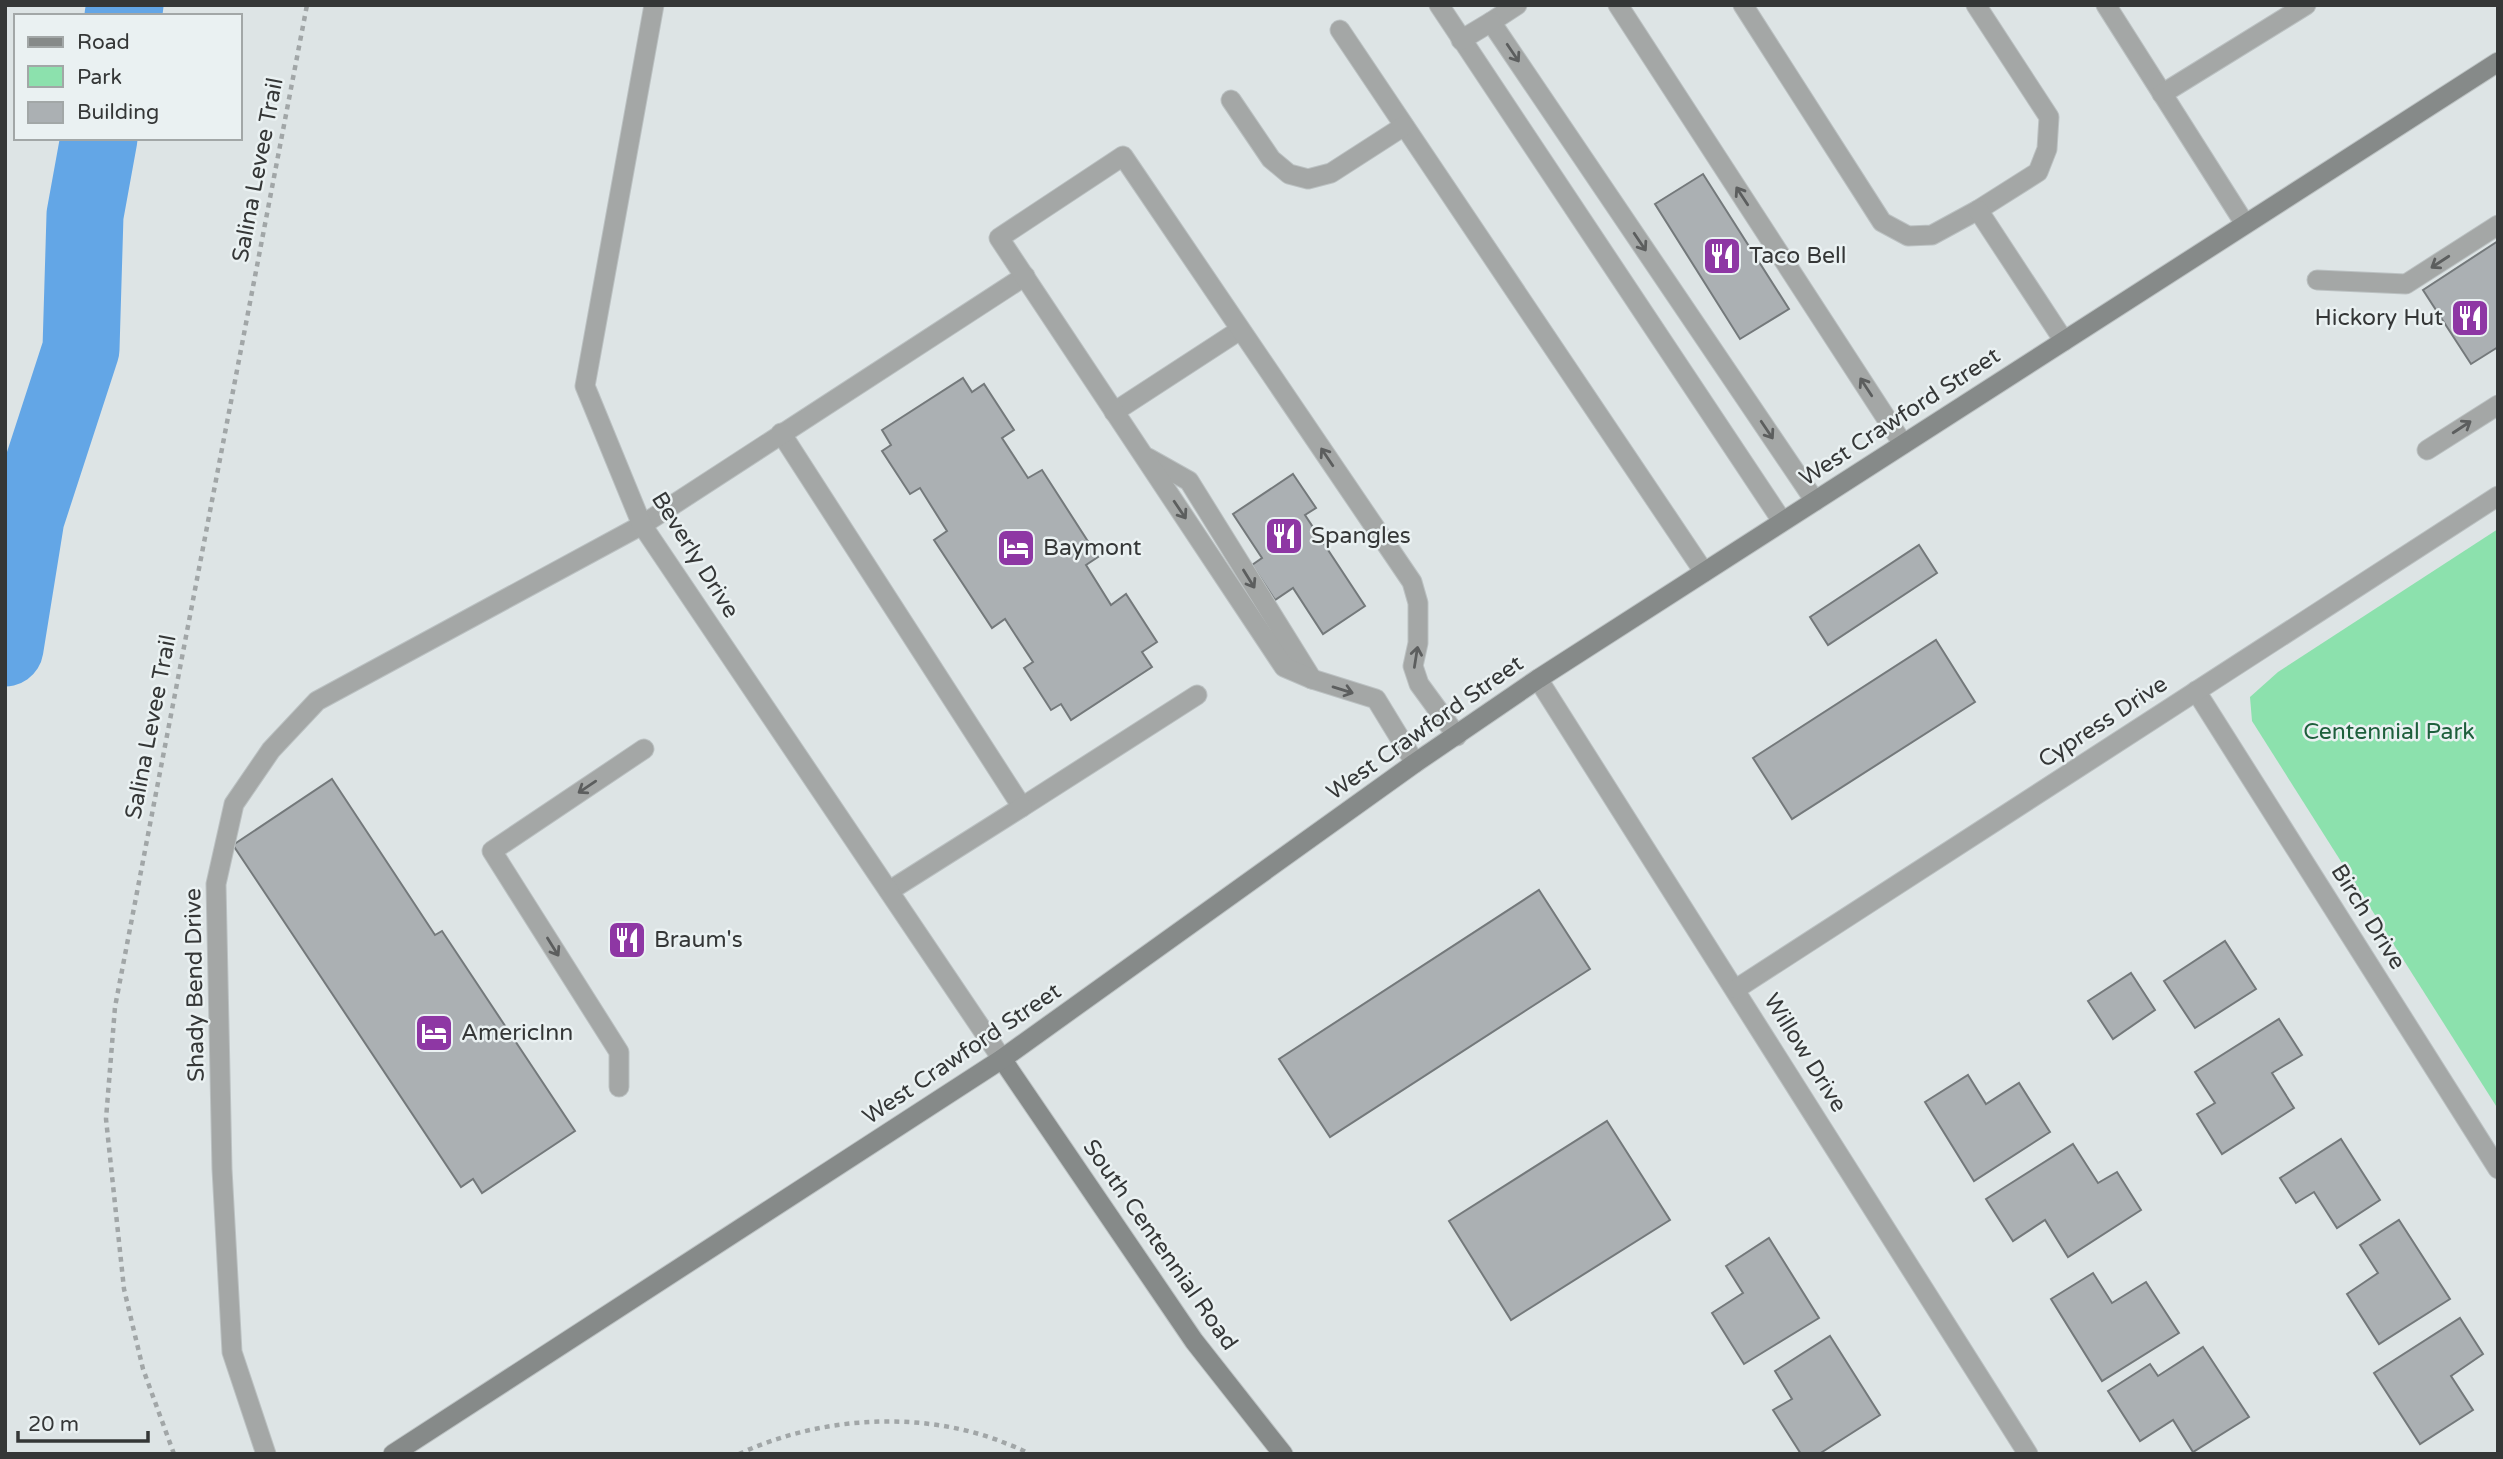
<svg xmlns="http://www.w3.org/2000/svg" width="2503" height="1459" font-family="'Varela Round',sans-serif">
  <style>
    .green { fill: #8ce1ad }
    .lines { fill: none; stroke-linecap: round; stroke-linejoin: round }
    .river { stroke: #63a6e6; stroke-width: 77 }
    .building { fill: #abb0b3; stroke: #74797b; stroke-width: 2 }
    .service-casing { stroke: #bbc1c2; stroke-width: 21 }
    .minor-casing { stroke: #bbc1c2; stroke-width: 21 }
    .tertiary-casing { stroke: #bbc1c2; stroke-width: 21 }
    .secondary-casing { stroke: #bbc1c2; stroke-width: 21 }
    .path { stroke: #a1a6a7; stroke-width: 4.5; stroke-dasharray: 5 5; stroke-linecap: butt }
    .service { stroke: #a4a7a6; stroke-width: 19 }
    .minor { stroke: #a4a7a6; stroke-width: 19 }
    .tertiary { stroke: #a4a7a6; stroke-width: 19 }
    .secondary { stroke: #868a89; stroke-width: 19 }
    .oneway { stroke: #5c5e5e }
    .labels { text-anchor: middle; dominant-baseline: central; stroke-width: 5; stroke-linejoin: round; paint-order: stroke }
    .street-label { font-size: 23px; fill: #353737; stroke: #eaf1f2 }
    .poi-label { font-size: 23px; fill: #353737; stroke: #eaf1f2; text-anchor: start }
    .park-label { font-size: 23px; fill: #1e5f3c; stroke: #eaf1f2 }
  </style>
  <rect width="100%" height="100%" fill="#dde4e5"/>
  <path class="green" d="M2498,529V1109L2252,721L2250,697L2278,672Z"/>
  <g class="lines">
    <g class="river">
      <path d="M123,16L125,5"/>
      <path d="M5,648L26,518L81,349L85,215L99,138"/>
    </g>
  </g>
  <g class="building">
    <path d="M1703,174L1789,309L1740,339L1655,204Z"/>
    <path d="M2498,241V347L2471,364L2423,290Z"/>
    <path d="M963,378L972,392L984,384L1014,430L1002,438L1028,478L1042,470L1098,557L1086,565L1111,605L1126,594L1157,642L1142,652L1152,667L1071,720L1061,704L1051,710L1024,668L1033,662L1005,619L992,628L934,540L947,531L920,488L910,494L882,451L891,445L882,430Z"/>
    <path d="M1293,474L1316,508L1305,515L1365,606L1323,634L1293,588L1275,600L1252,565L1262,558L1233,514Z"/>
    <path d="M1919,545L1937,573L1828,645L1810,617Z"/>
    <path d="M1936,640L1975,702L1792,819L1753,758Z"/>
    <path d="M332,779L435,935L442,931L575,1131L482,1193L473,1179L461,1187L233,845Z"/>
    <path d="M1539,890L1590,969L1330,1137L1279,1059Z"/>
    <path d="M2225,941L2256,989L2195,1028L2164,981Z"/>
    <path d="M2131,973L2155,1010L2113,1039L2088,1001Z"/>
    <path d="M2279,1019L2302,1055L2272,1073L2294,1108L2222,1154L2197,1114L2215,1103L2195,1072Z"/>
    <path d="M1968,1075L1986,1104L2019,1083L2050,1132L1974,1181L1925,1102Z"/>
    <path d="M1607,1121L1670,1220L1511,1320L1449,1221Z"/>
    <path d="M2341,1139L2380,1200L2337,1228L2314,1192L2296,1203L2280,1178Z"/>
    <path d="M2073,1144L2098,1183L2117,1172L2141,1210L2068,1257L2045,1220L2013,1241L1986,1199Z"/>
    <path d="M2399,1220L2450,1299L2379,1344L2347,1294L2378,1273L2360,1245Z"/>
    <path d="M1769,1238L1819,1318L1744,1364L1712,1313L1743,1293L1726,1266Z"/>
    <path d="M2093,1273L2112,1303L2146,1282L2179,1333L2102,1381L2051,1299Z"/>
    <path d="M2460,1318L2483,1354L2451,1376L2473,1410L2420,1444L2374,1373Z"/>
    <path d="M1830,1336L1880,1415L1819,1454H1801L1773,1410L1792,1399L1775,1371Z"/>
    <path d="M2203,1347L2249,1417L2193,1452L2173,1420L2140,1441L2108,1391L2150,1364L2158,1376Z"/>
  </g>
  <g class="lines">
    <defs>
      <g id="service">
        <path d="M1439,5L1782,521"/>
        <path d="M1517,5L1491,22L1815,501"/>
        <path d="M1618,5L1903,444"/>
        <path d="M1743,5L1882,222L1908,236L1932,235L1978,210L2038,172L2047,149L2049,117L1976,5"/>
        <path d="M2106,5L2245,224"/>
        <path d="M1340,30L1704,572"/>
        <path d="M1461,40L1491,22"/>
        <path d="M2162,94L2306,5"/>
        <path d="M1231,100L1271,159L1289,174L1308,179L1331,173L1404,126"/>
        <path d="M1978,210L2064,341"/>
        <path d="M2317,280L2406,284L2498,225"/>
        <path d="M1114,412L1240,330"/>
        <path d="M781,433L1022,807L1197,695"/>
        <path d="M2427,450L2498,405"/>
        <path d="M1148,458L1189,481L1312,679"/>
        <path d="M642,525L1025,276"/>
        <path d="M1415,763L1376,699L1312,679L1284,667L999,238L1123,156L1412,582L1418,603V643L1413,666L1419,684L1457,736"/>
        <path d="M889,891L1022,807"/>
        <path d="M619,1087V1052L492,851L644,749"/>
      </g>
      <g id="minor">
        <path d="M1538,679L2028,1454"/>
        <path d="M2196,691L2498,1169"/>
        <path d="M1736,989L2498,496"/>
        <path d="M266,1454L232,1352L222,1169L216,884L234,804L271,750L317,701L642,525"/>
      </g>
      <path id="tertiary" d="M654,5L585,386L642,525L1002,1059"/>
      <g id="secondary">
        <path d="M1002,1059L1194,1341L1283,1454"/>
        <path d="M393,1454L1002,1059L1415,763L1538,679L2498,62"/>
      </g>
    </defs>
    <use href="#service" class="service-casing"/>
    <use href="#minor" class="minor-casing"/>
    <use href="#tertiary" class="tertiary-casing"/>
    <use href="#secondary" class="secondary-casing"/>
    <g class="path">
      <path d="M174,1454L143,1369L124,1289L106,1119L115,1007L307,5"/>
      <path d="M739,1454C818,1417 918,1410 1000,1441C1009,1445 1020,1448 1029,1454"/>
    </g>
    <use href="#service" class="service"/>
    <use href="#minor" class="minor"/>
    <use href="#tertiary" class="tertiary"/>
    <use href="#secondary" class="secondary"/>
  </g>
  <defs><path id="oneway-shaft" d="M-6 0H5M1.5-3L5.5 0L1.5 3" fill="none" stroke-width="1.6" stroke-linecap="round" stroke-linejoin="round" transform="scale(1.75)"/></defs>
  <g class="oneway">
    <use href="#oneway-shaft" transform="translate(1513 53) rotate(56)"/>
    <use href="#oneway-shaft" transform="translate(1742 196) rotate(-123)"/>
    <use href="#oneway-shaft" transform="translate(1640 242) rotate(56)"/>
    <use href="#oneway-shaft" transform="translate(2440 262) rotate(147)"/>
    <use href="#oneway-shaft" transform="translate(1866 387) rotate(-123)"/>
    <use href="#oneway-shaft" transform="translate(2462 427) rotate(-33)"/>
    <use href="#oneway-shaft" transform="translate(1767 430) rotate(56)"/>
    <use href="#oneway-shaft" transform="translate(1327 457) rotate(-124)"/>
    <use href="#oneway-shaft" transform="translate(1180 510) rotate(56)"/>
    <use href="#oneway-shaft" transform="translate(1249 579) rotate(58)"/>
    <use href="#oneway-shaft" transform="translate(1416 657) rotate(-81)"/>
    <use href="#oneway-shaft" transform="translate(1343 690) rotate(17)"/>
    <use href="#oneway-shaft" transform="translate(587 787) rotate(146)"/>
    <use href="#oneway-shaft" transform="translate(553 947) rotate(58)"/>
  </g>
  <defs>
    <symbol id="restaurant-square" viewBox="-11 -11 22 22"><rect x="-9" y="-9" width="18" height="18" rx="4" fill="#8e37a4" stroke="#eaf1f2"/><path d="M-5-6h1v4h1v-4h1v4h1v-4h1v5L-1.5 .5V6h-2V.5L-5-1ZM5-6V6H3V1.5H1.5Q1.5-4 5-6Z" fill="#fff"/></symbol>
    <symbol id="hotel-square" viewBox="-11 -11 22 22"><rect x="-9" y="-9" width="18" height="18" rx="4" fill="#8e37a4" stroke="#eaf1f2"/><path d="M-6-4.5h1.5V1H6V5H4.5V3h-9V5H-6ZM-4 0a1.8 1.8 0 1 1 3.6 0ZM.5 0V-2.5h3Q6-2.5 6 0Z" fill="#fff"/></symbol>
  </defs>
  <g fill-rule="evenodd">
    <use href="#restaurant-square" x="1700" y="234" width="44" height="44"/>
    <use href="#restaurant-square" x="2448" y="296" width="44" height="44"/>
    <use href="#restaurant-square" x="1262" y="514" width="44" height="44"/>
    <use href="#hotel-square" x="994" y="526" width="44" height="44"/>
    <use href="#restaurant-square" x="605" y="918" width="44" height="44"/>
    <use href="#hotel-square" x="412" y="1011" width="44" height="44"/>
  </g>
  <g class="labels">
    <g class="street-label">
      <text transform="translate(258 170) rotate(-79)">Salina Levee Trail</text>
      <text transform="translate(1900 417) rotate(-33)">West Crawford Street</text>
      <text transform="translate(695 555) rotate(58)">Beverly Drive</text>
      <text transform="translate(2103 722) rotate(-33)">Cypress Drive</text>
      <text transform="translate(151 727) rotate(-79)">Salina Levee Trail</text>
      <text transform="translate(1425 728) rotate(-35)">West Crawford Street</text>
      <text transform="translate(2368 917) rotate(58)">Birch Drive</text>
      <text transform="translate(195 985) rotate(-91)">Shady Bend Drive</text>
      <text transform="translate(1805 1053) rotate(58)">Willow Drive</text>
      <text transform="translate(962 1054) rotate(-34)">West Crawford Street</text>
      <text transform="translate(1160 1245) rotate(55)">South Centennial Road</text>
    </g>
    <g class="poi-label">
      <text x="1749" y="256">Taco Bell</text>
      <text x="2443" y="318" text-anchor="end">Hickory Hut</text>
      <text x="1311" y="536">Spangles</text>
      <text x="1043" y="548">Baymont</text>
      <text x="654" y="940">Braum's</text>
      <text x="461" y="1033">AmericInn</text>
    </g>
    <g class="park-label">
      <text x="2389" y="732">Centennial Park</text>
    </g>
  </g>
  <rect width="2503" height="1459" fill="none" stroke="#353737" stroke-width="14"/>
  <rect x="14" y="14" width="228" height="126" fill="#eaf1f2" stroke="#a2a7a7" stroke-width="2"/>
  <rect x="28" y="37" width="35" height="10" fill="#868a89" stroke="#a2a7a7" stroke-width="2"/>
  <text x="77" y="49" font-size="21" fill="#353737">Road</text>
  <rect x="28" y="66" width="35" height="21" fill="#8ce1ad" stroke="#a2a7a7" stroke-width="2"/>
  <text x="77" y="84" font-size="21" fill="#353737">Park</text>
  <rect x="28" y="102" width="35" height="21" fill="#abb0b3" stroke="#a2a7a7" stroke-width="2"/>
  <text x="77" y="119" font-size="21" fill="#353737">Building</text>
  <path d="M18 1431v10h130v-10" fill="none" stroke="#353737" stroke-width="3.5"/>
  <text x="28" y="1431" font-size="21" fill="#353737" stroke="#eaf1f2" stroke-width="5" paint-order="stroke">20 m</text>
</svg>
